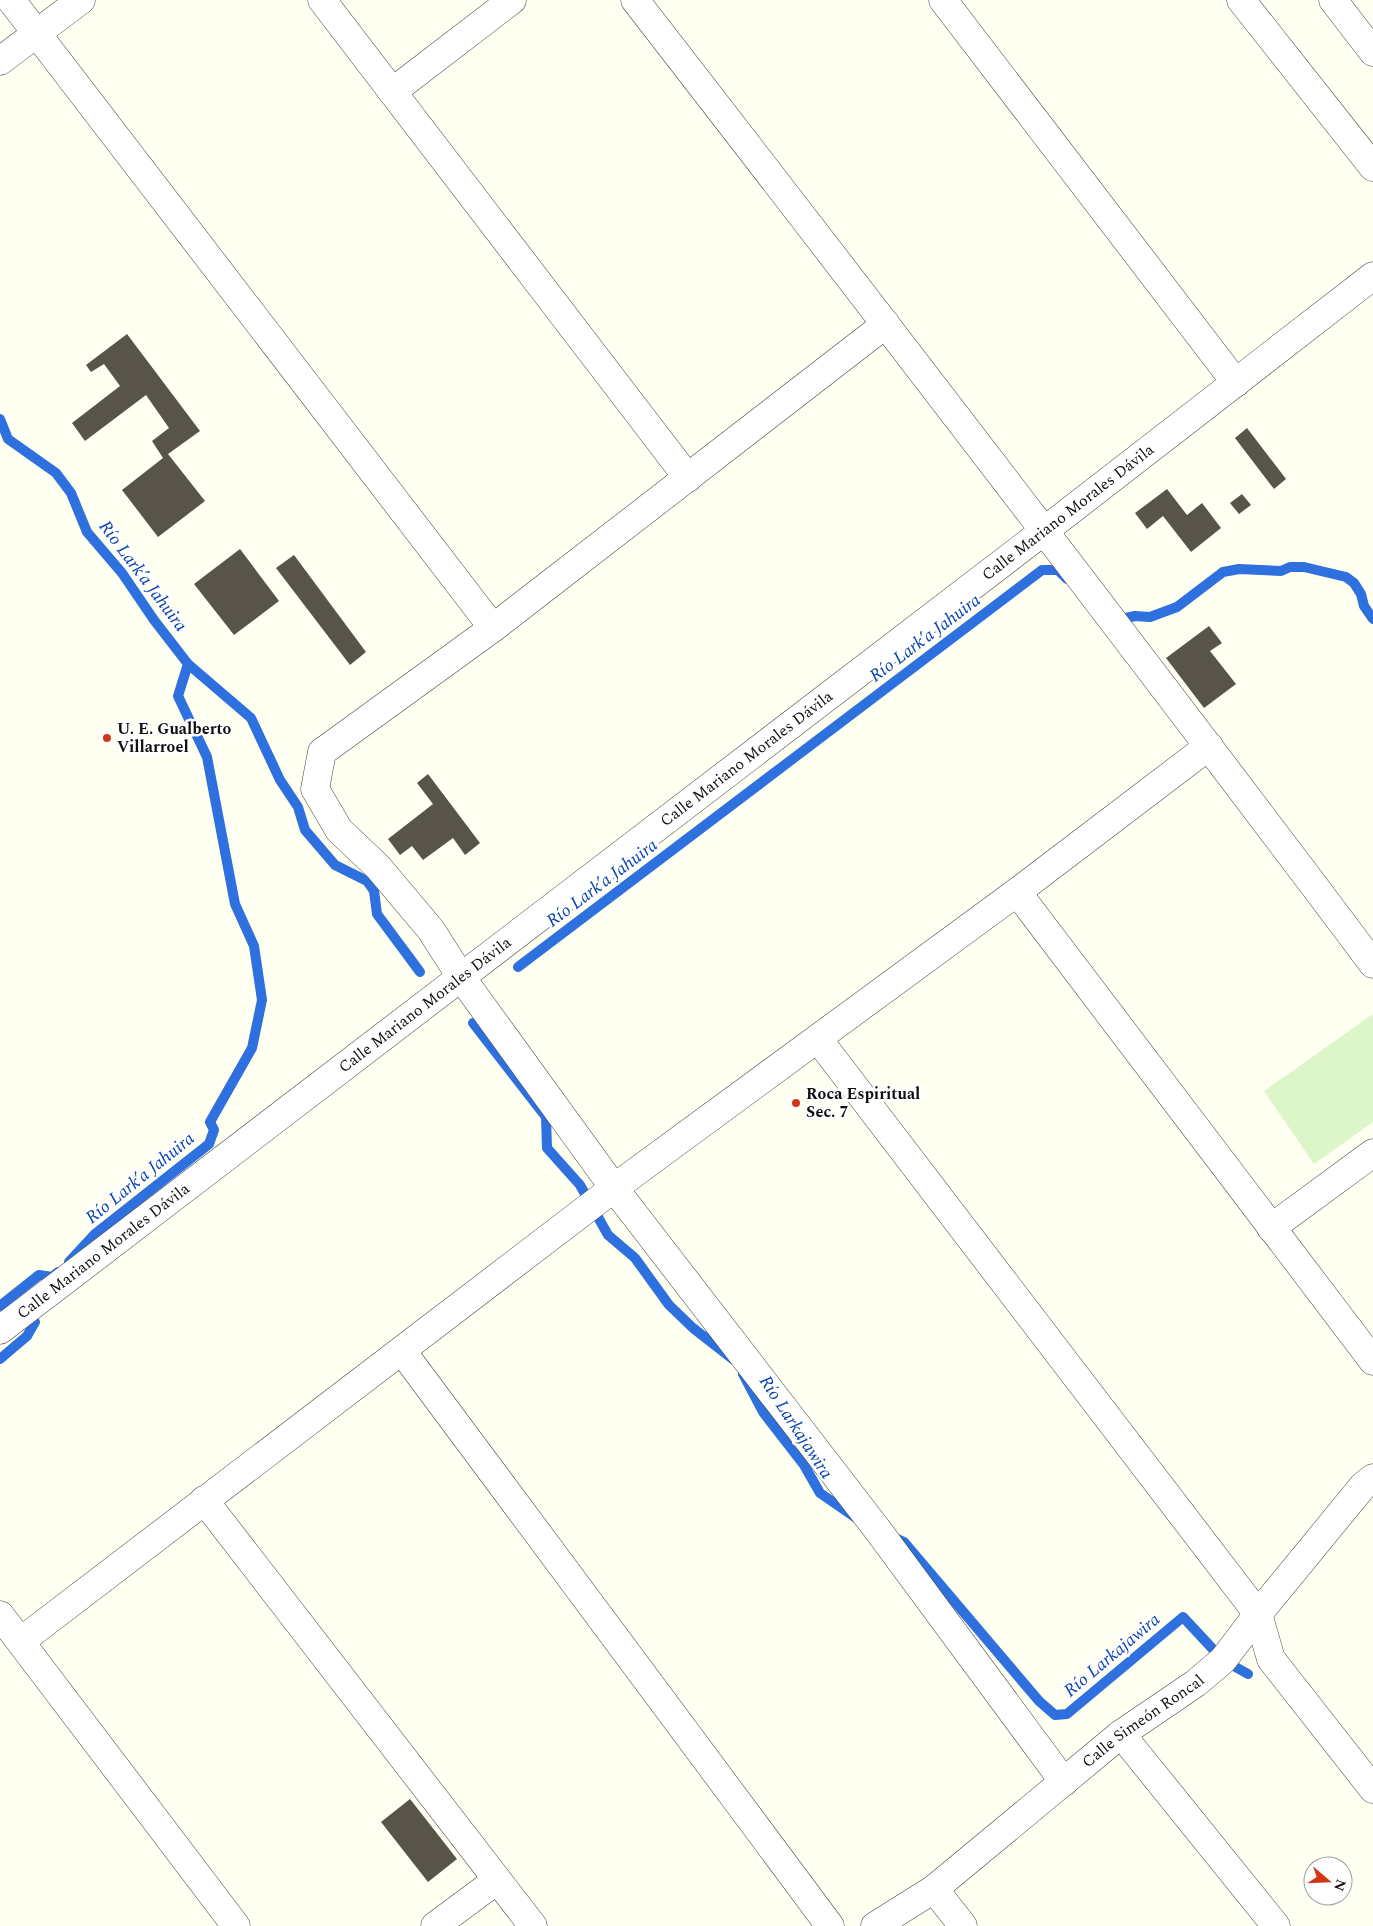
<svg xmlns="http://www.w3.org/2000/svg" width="1373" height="1926" font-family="Spectral,serif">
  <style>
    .pitch { fill: #dcf5c9 }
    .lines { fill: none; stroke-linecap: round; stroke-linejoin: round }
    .stream { stroke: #2e70dd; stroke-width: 10 }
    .building { fill: #59544a }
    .minor-casing { stroke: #424242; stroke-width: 29 }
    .tertiary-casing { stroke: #424242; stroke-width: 29 }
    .minor { stroke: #fff; stroke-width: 28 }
    .tertiary { stroke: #fff; stroke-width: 28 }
    .poi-dot { fill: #d03716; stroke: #fff; stroke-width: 2 }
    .labels { text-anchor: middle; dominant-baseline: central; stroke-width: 5; stroke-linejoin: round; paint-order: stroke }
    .street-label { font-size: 16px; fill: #0f0f0f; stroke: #fff }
    .poi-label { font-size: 16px; font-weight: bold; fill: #0f0f0f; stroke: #fff; text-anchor: start }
    .water-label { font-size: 18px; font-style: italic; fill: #0942b1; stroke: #fff }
  </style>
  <rect width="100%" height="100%" fill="#fffff2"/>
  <path class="pitch" d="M1373,1014V1122L1314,1164L1264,1091Z"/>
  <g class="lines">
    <g class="stream">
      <path d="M0,419L8,439L56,473L71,493L87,532L122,573L154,620L188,664L178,696L207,757L235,904L254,946L262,1000L252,1048L210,1122L214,1130L209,1144L95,1234L69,1262"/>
      <path d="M1115,618L1121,619L1135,616L1150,617L1177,607L1223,572L1239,569L1281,571L1290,567H1304L1346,577L1354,583L1361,594L1364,606L1373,619"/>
      <path d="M188,664L251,718L280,780L298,807L305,830L335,865L367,881L374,891L377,914L420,972"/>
      <path d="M518,967L1042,570H1058L1067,579"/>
      <path d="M473,1023L546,1117L547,1148L580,1185L608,1235L635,1258L669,1305L693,1328L734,1360"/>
      <path d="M0,1306L39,1275L52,1277L58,1272"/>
      <path d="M0,1359L27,1336L35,1322"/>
      <path d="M743,1374L763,1412L804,1465L820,1493L856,1518"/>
      <path d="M893,1537L904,1542L1039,1701L1055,1715L1067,1714L1183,1617L1223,1660L1248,1674"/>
    </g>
  </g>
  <g class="building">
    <path d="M127,334L200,431L168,454L205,501L158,537L122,490L163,458L152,441L169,428L146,395L85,441L72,423L120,386L104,364L91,372L86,365Z"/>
    <path d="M1247,428L1286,479L1274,489L1235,438Z"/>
    <path d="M1167,489L1187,515L1202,503L1221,528L1191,552L1163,516L1147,529L1135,513Z"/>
    <path d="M1242,494L1251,505L1239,514L1230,503Z"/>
    <path d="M240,549L279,601L234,635L194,584Z"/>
    <path d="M294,555L366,652L350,665L276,568Z"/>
    <path d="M1209,626L1222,643L1210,651L1236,684L1204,708L1166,658Z"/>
    <path d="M428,774L480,843L465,855L453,838L423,860L412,846L400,855L388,839L433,804L417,783Z"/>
    <path d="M410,1799L457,1859L428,1882L381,1822Z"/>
  </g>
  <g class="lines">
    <defs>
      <g id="minor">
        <path d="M11,0L493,628"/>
        <path d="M322,0L688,478"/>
        <path d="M635,0C883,320 1130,641 1373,964"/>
        <path d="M943,0L1236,383"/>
        <path d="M0,61L81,0"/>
        <path d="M392,92L512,0"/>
        <path d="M886,324L493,628L322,752L315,789L339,830L378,867L431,930L461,977L614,1188L877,1529L1064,1782"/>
        <path d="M1017,892L1373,1361"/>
        <path d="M818,1039L1258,1614L1271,1659L1373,1789"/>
        <path d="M1271,1228L1373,1153"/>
        <path id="s1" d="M0,1330L1044,531L1373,276"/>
        <path d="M402,1351L830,1926"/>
        <path d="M204,1500L533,1926"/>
        <path d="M0,1615L236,1926"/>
        <path d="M21,1641L614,1188L1017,892L1209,746"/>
        <path d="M1121,1734L1276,1926"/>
        <path d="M934,1889L963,1926"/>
        <path d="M435,1926L497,1880"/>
      </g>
      <g id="tertiary">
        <path d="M1241,0L1373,167"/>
        <path d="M1333,0L1373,52"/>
        <path id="s2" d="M875,1926L934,1889L1121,1734L1196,1683L1223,1660L1258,1614L1363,1486L1373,1478"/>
      </g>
    </defs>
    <use href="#minor" class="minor-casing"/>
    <use href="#tertiary" class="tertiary-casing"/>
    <use href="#minor" class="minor"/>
    <use href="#tertiary" class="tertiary"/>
  </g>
  <g class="poi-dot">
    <circle cx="107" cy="738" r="5"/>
    <circle cx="796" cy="1103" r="5"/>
  </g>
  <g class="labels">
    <g class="street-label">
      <text stroke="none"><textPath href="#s1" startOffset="1345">Calle Mariano Morales Dávila</textPath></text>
      <text stroke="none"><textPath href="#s1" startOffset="940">Calle Mariano Morales Dávila</textPath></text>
      <text stroke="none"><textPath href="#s1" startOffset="535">Calle Mariano Morales Dávila</textPath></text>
      <text stroke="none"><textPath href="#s1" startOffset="130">Calle Mariano Morales Dávila</textPath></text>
      <text stroke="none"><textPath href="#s2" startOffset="338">Calle Simeón Roncal</textPath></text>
    </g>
    <g class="poi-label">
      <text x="117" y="729">U. E. Gualberto<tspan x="117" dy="18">Villarroel</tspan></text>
      <text x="806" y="1094">Roca Espiritual<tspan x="806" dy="18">Sec. 7</tspan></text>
    </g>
    <g class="water-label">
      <text transform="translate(143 576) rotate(53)">Río Lark’a Jahuira</text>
      <text transform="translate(925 638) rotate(-37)">Río Lark’a Jahuira</text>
      <text transform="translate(602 883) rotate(-37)">Río Lark’a Jahuira</text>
      <text transform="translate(140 1178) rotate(-39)">Río Lark’a Jahuira</text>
      <text transform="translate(796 1427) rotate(57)">Río Larkajawira</text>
      <text transform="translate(1112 1655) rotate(-40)">Río Larkajawira</text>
    </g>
  </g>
  <g transform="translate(1328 1881) rotate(109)"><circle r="24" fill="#ffffff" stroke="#9f9f9f"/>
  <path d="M0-4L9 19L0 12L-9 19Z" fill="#d03716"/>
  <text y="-8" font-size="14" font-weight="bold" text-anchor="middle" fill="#0f0f0f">N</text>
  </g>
</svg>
